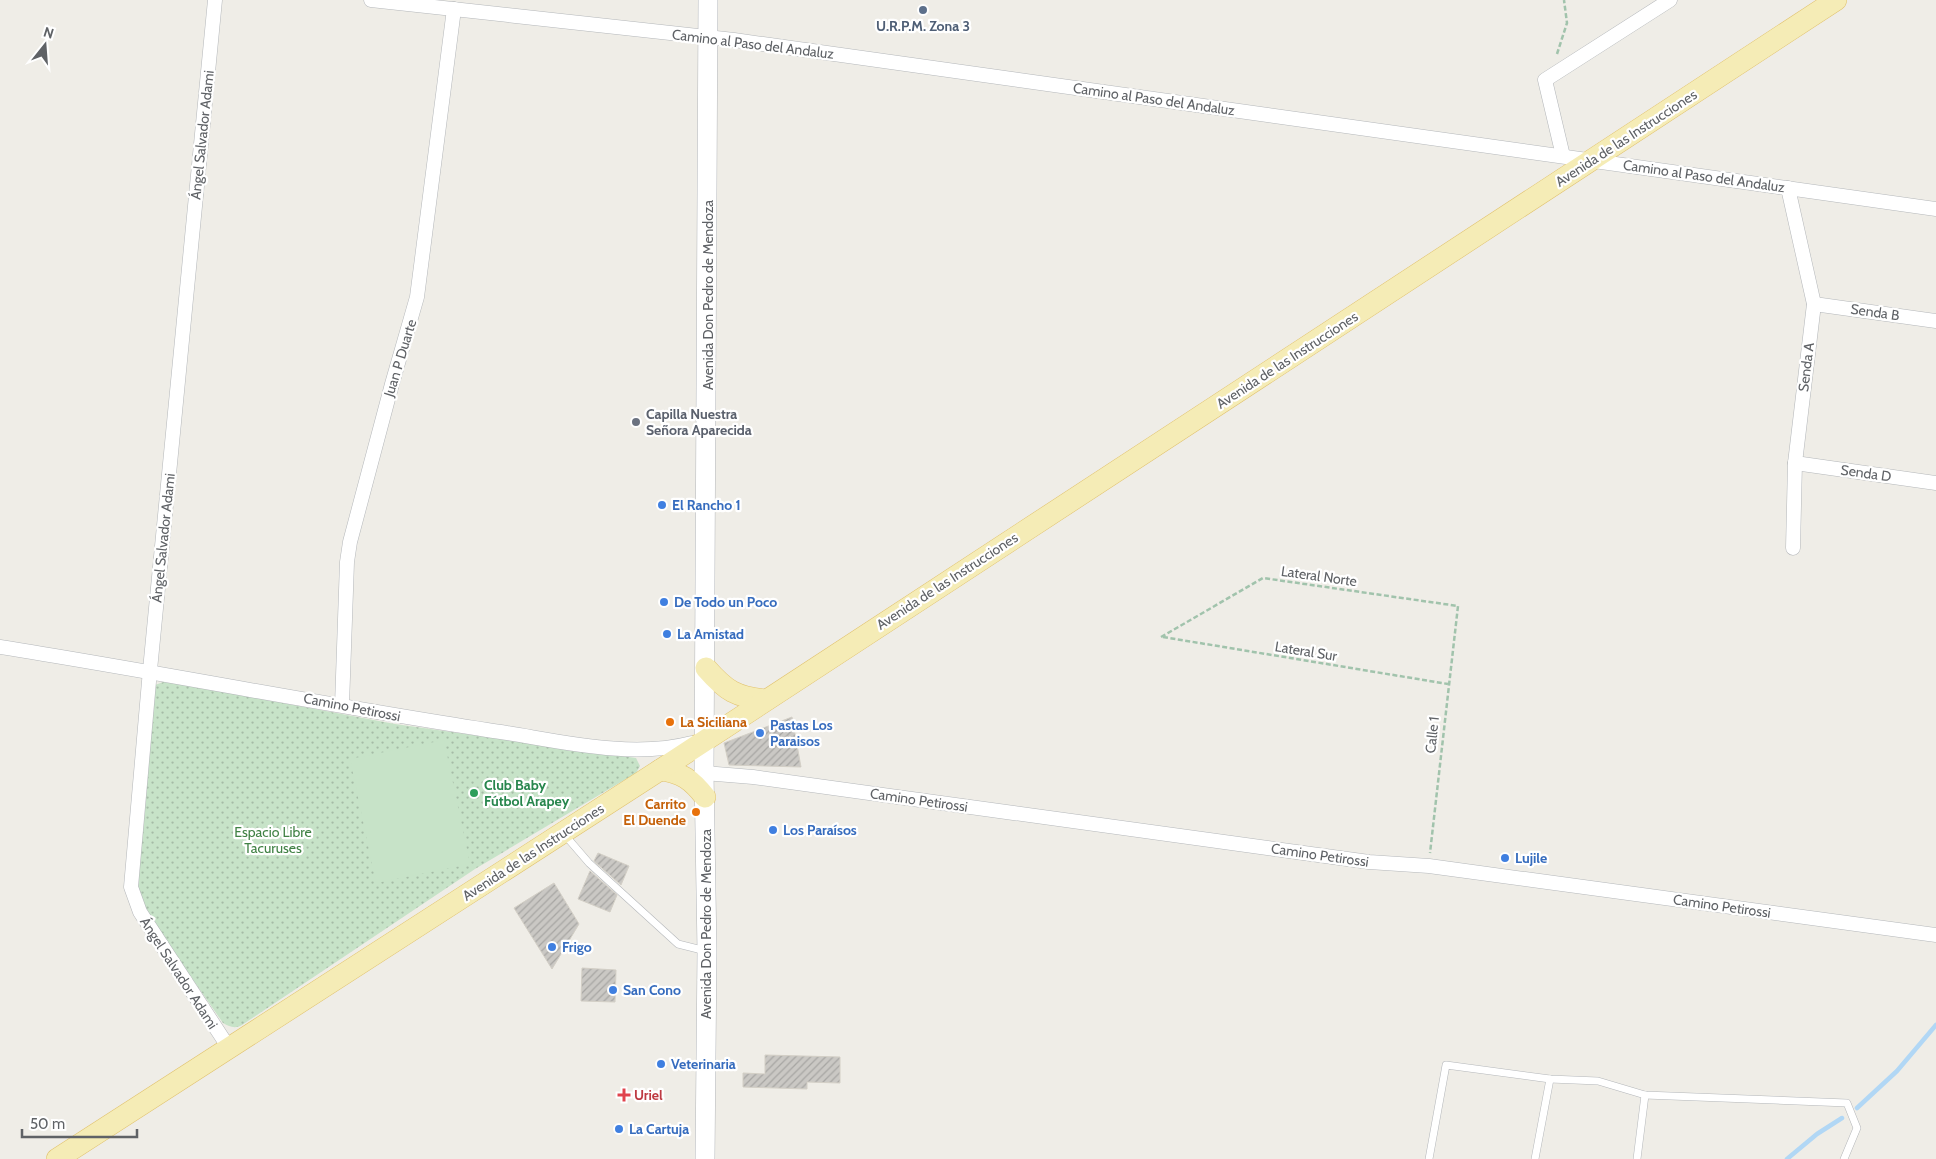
<svg xmlns="http://www.w3.org/2000/svg" width="1936" height="1159" font-family="Cabin,sans-serif">
  <style>
    .grass { fill: url(#grass-dots) }
    .pitch { fill: #c7e3c8 }
    .lines { fill: none; stroke-linecap: round; stroke-linejoin: round }
    .stream { stroke: #b1d7f5; stroke-width: 4.5 }
    .building { fill: url(#building-hatch); stroke: #d3cfc6 }
    .lane-casing { stroke: #b4b7ba; stroke-width: 8 }
    .street-casing { stroke: #b4b7ba; stroke-width: 15 }
    .secondary-casing { stroke: #b3b6ba; stroke-width: 20 }
    .primary-casing { stroke: #e1c26e; stroke-width: 22 }
    .path { stroke: #a1c3ac; stroke-width: 2.5; stroke-dasharray: 5 2.5; stroke-linecap: butt }
    .lane { stroke: #fff; stroke-width: 7 }
    .street { stroke: #fff; stroke-width: 14 }
    .secondary { stroke: #fff; stroke-width: 19 }
    .primary { stroke: #f5ecb6; stroke-width: 21 }
    .service-dot { fill: #5c6f8a; stroke: #fff; stroke-width: 2 }
    .worship-dot { fill: #6b7280; stroke: #fff; stroke-width: 2 }
    .shop-dot { fill: #3f7fe0; stroke: #fff; stroke-width: 2 }
    .food-dot { fill: #e8710a; stroke: #fff; stroke-width: 2 }
    .leisure-dot { fill: #2e9e5b; stroke: #fff; stroke-width: 2 }
    .health-dot { fill: #e0444e; stroke: #fff; stroke-width: 2 }
    .labels { text-anchor: middle; dominant-baseline: central; stroke-width: 4.5; stroke-linejoin: round; paint-order: stroke }
    .service-label { font-size: 14px; font-weight: bold; fill: #4e5e75; stroke: #fff }
    .street-label { font-size: 14px; fill: #5f6266; stroke: #fff }
    .worship-label { font-size: 14px; font-weight: bold; fill: #5b616d; stroke: #fff; text-anchor: start }
    .shop-label { font-size: 14px; font-weight: bold; fill: #366cbe; stroke: #fff; text-anchor: start }
    .food-label { font-size: 14px; font-weight: bold; fill: #c56008; stroke: #fff; text-anchor: start }
    .leisure-label { font-size: 14px; font-weight: bold; fill: #27864d; stroke: #fff; text-anchor: start }
    .park-label { font-size: 14px; fill: #418245; stroke: #fff }
    .health-label { font-size: 14px; font-weight: bold; fill: #be3a42; stroke: #fff; text-anchor: start }
  </style>
  <defs>
    <pattern id="grass-dots" width="8" height="8" patternUnits="userSpaceOnUse" patternTransform="scale(1.25)"><rect width="8" height="8" fill="#c7e3c8"/><path d="M2 2h.1M6 6h.1" fill="none" stroke="#a5bba6" stroke-width="1.8" stroke-linecap="round"/></pattern>
    <pattern id="building-hatch" width="6" height="6" patternUnits="userSpaceOnUse" patternTransform="scale(1.25)"><rect width="6" height="6" fill="#cac8c4"/><path d="M-1 1l2-2M0 6l6-6M5 7l2-2" fill="none" stroke="#a7a6a3"/></pattern>
  </defs>
  <rect width="100%" height="100%" fill="#efede7"/>
  <path class="grass" d="M166,681L395,724L636,758L640,766L636,773L475,869L242,1025C235,1029 230,1027 223,1023L150,918L136,886L155,685Z"/>
  <path class="pitch" d="M444,740L470,864L376,883L350,759Z"/>
  <g class="lines">
    <g class="stream">
      <path d="M1857,1108L1897,1071L1936,1025"/>
      <path d="M1787,1159L1817,1134L1842,1118"/>
    </g>
  </g>
  <g class="building">
    <path d="M792,717L801,767L729,765L724,743Z"/>
    <path d="M598,853L629,866L621,885L594,861Z"/>
    <path d="M590,871L617,895L610,912L578,899Z"/>
    <path d="M554,883L579,924L552,969L514,908Z"/>
    <path d="M582,968L616,970L615,1002L581,1001Z"/>
    <path d="M765,1055L840,1057V1083L807,1082V1089L743,1087V1073L765,1074Z"/>
  </g>
  <g class="lines">
    <defs>
      <g id="lane">
        <path d="M564,834L589,863L678,944L706,951"/>
        <path d="M1429,1159L1446,1065L1550,1079L1598,1081L1645,1095L1847,1103L1857,1128L1844,1159"/>
        <path d="M1535,1159L1550,1079"/>
        <path d="M1637,1159L1645,1095"/>
      </g>
      <g id="street">
        <path d="M215,0L150,670L131,887L140,912L229,1048"/>
        <path d="M371,0L734,40L1936,209"/>
        <path d="M1563,156L1545,80L1670,0"/>
        <path d="M1788,188L1814,304L1795,463L1793,548"/>
        <path d="M1814,304L1936,321"/>
        <path d="M1795,463L1936,483"/>
        <path d="M0,647C163,673 324,705 487,730C553,739 627,760 692,743"/>
        <path d="M342,705L347,562L350,542L392,384L417,297L454,9"/>
        <path d="M704,773L753,777L1369,862L1429,866L1936,935"/>
      </g>
      <path id="secondary" d="M705,1159L707,951L704,773L708,0"/>
      <g id="primary">
        <path d="M706,668C726,691 736,697 766,700"/>
        <path d="M660,770C681,772 692,780 705,797"/>
        <path d="M57,1159L660,770L1836,0"/>
      </g>
    </defs>
    <use href="#lane" class="lane-casing"/>
    <use href="#street" class="street-casing"/>
    <use href="#secondary" class="secondary-casing"/>
    <use href="#primary" class="primary-casing"/>
    <g class="path">
      <path d="M1557,54L1567,23L1564,0"/>
      <path d="M1161,637L1263,578L1458,606L1430,853"/>
      <path d="M1163,637L1448,684"/>
    </g>
    <use href="#lane" class="lane"/>
    <use href="#street" class="street"/>
    <use href="#secondary" class="secondary"/>
    <use href="#primary" class="primary"/>
  </g>
  <circle class="service-dot" cx="923" cy="10" r="5"/>
  <circle class="worship-dot" cx="636" cy="422" r="5"/>
  <g class="shop-dot">
    <circle cx="662" cy="505" r="5"/>
    <circle cx="664" cy="602" r="5"/>
    <circle cx="667" cy="634" r="5"/>
    <circle cx="760" cy="733" r="5"/>
    <circle cx="773" cy="830" r="5"/>
    <circle cx="1505" cy="858" r="5"/>
    <circle cx="552" cy="947" r="5"/>
    <circle cx="613" cy="990" r="5"/>
    <circle cx="661" cy="1064" r="5"/>
    <circle cx="619" cy="1129" r="5"/>
  </g>
  <g class="food-dot">
    <circle cx="670" cy="722" r="5"/>
    <circle cx="696" cy="812" r="5"/>
  </g>
  <circle class="leisure-dot" cx="474" cy="793" r="5"/>
  <path class="health-dot" d="M621.5 1087.5h5v5h5v5h-5v5h-5v-5h-5v-5h5z"/>
  <g class="labels">
    <g class="service-label">
      <text x="923" y="26">U.R.P.M. Zona 3</text>
    </g>
    <g class="street-label">
      <text transform="translate(753 44) rotate(7)">Camino al Paso del Andaluz</text>
      <text transform="translate(1154 99) rotate(8)">Camino al Paso del Andaluz</text>
      <text transform="translate(202 135) rotate(-84)">Ángel Salvador Adami</text>
      <text transform="translate(1626 138) rotate(-33)">Avenida de las Instrucciones</text>
      <text transform="translate(1704 176) rotate(8)">Camino al Paso del Andaluz</text>
      <text transform="translate(708 295) rotate(-90)">Avenida Don Pedro de Mendoza</text>
      <text transform="translate(1875 312) rotate(8)">Senda B</text>
      <text transform="translate(400 358) rotate(-73)">Juan P Duarte</text>
      <text transform="translate(1287 360) rotate(-33)">Avenida de las Instrucciones</text>
      <text transform="translate(1806 367) rotate(-83)">Senda A</text>
      <text transform="translate(1866 473) rotate(8)">Senda D</text>
      <text transform="translate(163 538) rotate(-84)">Ángel Salvador Adami</text>
      <text transform="translate(1319 576) rotate(8)">Lateral Norte</text>
      <text transform="translate(947 581) rotate(-33)">Avenida de las Instrucciones</text>
      <text transform="translate(1306 651) rotate(9)">Lateral Sur</text>
      <text transform="translate(352 707) rotate(11)">Camino Petirossi</text>
      <text transform="translate(1432 735) rotate(-84)">Calle 1</text>
      <text transform="translate(919 800) rotate(8)">Camino Petirossi</text>
      <text transform="translate(533 852) rotate(-33)">Avenida de las Instrucciones</text>
      <text transform="translate(1320 855) rotate(8)">Camino Petirossi</text>
      <text transform="translate(1722 906) rotate(8)">Camino Petirossi</text>
      <text transform="translate(706 924) rotate(-90)">Avenida Don Pedro de Mendoza</text>
      <text transform="translate(179 973) rotate(57)">Ángel Salvador Adami</text>
    </g>
    <g class="worship-label">
      <text x="646" y="414">Capilla Nuestra<tspan x="646" dy="16">Señora Aparecida</tspan></text>
    </g>
    <g class="shop-label">
      <text x="672" y="505">El Rancho 1</text>
      <text x="674" y="602">De Todo un Poco</text>
      <text x="677" y="634">La Amistad</text>
      <text x="770" y="725">Pastas Los<tspan x="770" dy="16">Paraisos</tspan></text>
      <text x="783" y="830">Los Paraísos</text>
      <text x="1515" y="858">Lujile</text>
      <text x="562" y="947">Frigo</text>
      <text x="623" y="990">San Cono</text>
      <text x="671" y="1064">Veterinaria</text>
      <text x="629" y="1129">La Cartuja</text>
    </g>
    <g class="food-label">
      <text x="680" y="722">La Siciliana</text>
      <text x="686" y="804" text-anchor="end">Carrito<tspan x="686" dy="16">El Duende</tspan></text>
    </g>
    <g class="leisure-label">
      <text x="484" y="785">Club Baby<tspan x="484" dy="16">Fútbol Arapey</tspan></text>
    </g>
    <g class="park-label">
      <text x="273" y="832">Espacio Libre<tspan x="273" dy="16">Tacuruses</tspan></text>
    </g>
    <g class="health-label">
      <text x="634" y="1095">Uriel</text>
    </g>
  </g>
  <g transform="translate(45 45) rotate(17)" stroke="#ffffff" stroke-width="4" paint-order="stroke">
  <path d="M0-4L9 19L0 12L-9 19Z" fill="#5f6266"/>
  <text y="-8" font-size="14" font-weight="bold" text-anchor="middle" fill="#5f6266">N</text>
  </g>
  <path d="M22 1129v8h115v-8" fill="none" stroke="#5f6266" stroke-width="2.5"/>
  <text x="30" y="1129" font-size="15" fill="#5f6266" stroke="#ffffff" stroke-width="4" paint-order="stroke">50 m</text>
</svg>
